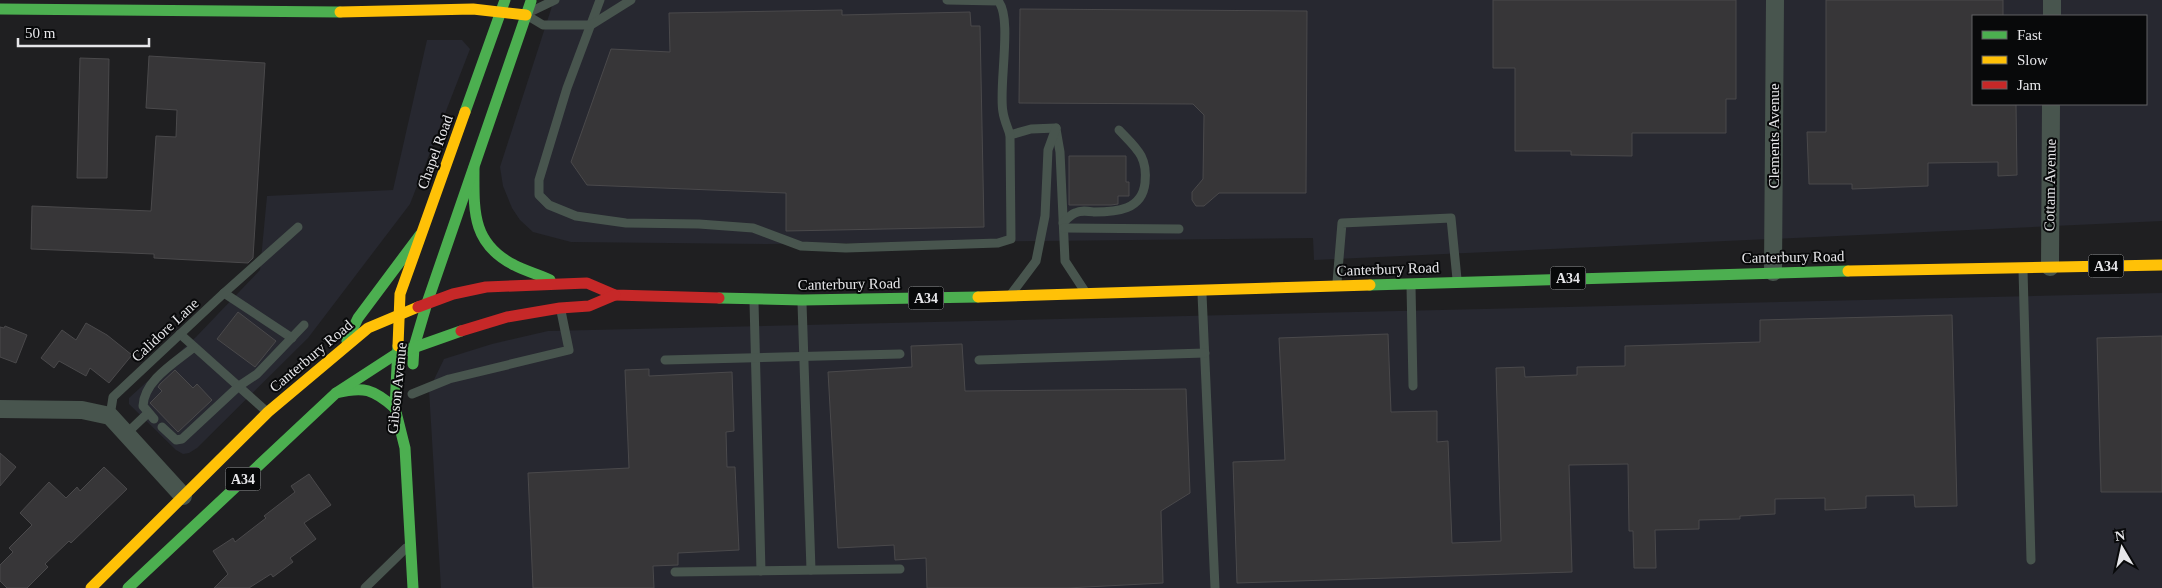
<svg xmlns="http://www.w3.org/2000/svg" width="2162" height="588" font-family="'Times New Roman',serif">
  <style>
    .built { fill: #272830; fill-rule: evenodd }
    .building { fill: #373638; stroke: #4a494b }
    .lines { fill: none; stroke-linecap: round; stroke-linejoin: round }
    .lane { stroke: #48554e; stroke-width: 9 }
    .street { stroke: #48554e; stroke-width: 18 }
    .fast { stroke: #4caf50; stroke-width: 11 }
    .slow { stroke: #ffc107; stroke-width: 11 }
    .jam { stroke: #c62828; stroke-width: 11 }
    .labels { text-anchor: middle; dominant-baseline: central; stroke-width: 4; stroke-linejoin: round; paint-order: stroke }
    .shield { fill: #08090a; stroke: #a3a4a6; stroke-width: 1 }
    .shield-label { font-size: 14px; font-weight: bold; fill: #e6e6e9 }
    .street-label { font-size: 15px; fill: #e6e6e9; stroke: #08090a }
  </style>
  <rect width="100%" height="100%" fill="#1f1f21"/>
  <g class="built">
    <path d="M554,0H2162V221L1314,260L1313,238L768,244L571,242L533,232L520,220L512,208L503,186L500,167ZM1973,16H2146V104H1973Z"/>
    <path d="M427,40H462L470,49L410,204L308,338L197,448L189,453L183,454L176,450L129,404V398L196,337L260,270L267,196L393,190Z"/>
    <path d="M2162,293V588H441L429,390L444,359L492,344L548,331Z"/>
  </g>
  <g class="building">
    <path d="M1493,0H1736V99H1726V133H1632V156L1571,155V151H1515V68H1493Z"/>
    <path d="M1826,0H2003V16H1973V104H2016L2017,175L1998,176V162L1928,163V186L1852,189V184H1809L1807,132H1826Z"/>
    <path d="M1020,9L1307,11L1306,193H1219L1204,206H1196L1192,200V192L1203,179L1204,115L1193,104L1019,103Z"/>
    <path d="M842,10V15L970,12L971,26H980L984,227L786,231V193L587,185L571,162L611,49L670,52L669,13Z"/>
    <path d="M149,56L265,63L253,258L248,263L154,258V254L31,249L32,206L151,211L156,136L176,137L177,110L146,108Z"/>
    <path d="M80,58L109,59L107,178H77Z"/>
    <path d="M1069,156H1126V182H1129V196H1118V204L1111,205H1069Z"/>
    <path d="M238,312L276,341L255,367L217,339Z"/>
    <path d="M1952,315L1957,506L1915,507L1914,495L1866,496V508L1825,510V498L1775,499V514L1740,516V519L1699,520V529L1655,530L1656,568H1634L1633,531H1629L1628,464L1569,465L1572,572L1237,583L1233,462L1285,460L1279,338L1388,334L1391,412L1437,411V442L1448,441L1452,543L1501,541L1496,368L1524,367L1525,377L1577,375V367L1625,366V346L1760,342V320Z"/>
    <path d="M86,323L107,335L132,355L109,383L90,368L86,376L59,361L54,368L41,358L62,330L76,340Z"/>
    <path d="M5,326L27,335L16,363L0,357V327L4,328Z"/>
    <path d="M2162,336V492H2101L2097,338Z"/>
    <path d="M962,344L965,391L1186,389L1190,493L1161,511L1163,583L1067,588H927L926,558L895,560L894,545L838,548L828,372L912,367L911,346Z"/>
    <path d="M649,369V376L732,372L734,431L726,432L727,467H735L739,550L678,553V565L653,566L654,588H533L528,473L629,468L625,370Z"/>
    <path d="M175,370L193,388L197,384L212,400L178,432L150,403L162,391L158,387L160,384Z"/>
    <path d="M0,453L16,467L0,486Z"/>
    <path d="M104,467L127,489L71,543L69,541L45,564L48,567L27,588H7L0,581V565L13,552L9,548L32,525L20,513L49,482L66,498L77,487L80,491Z"/>
    <path d="M309,474L331,505L304,523L316,539L290,558L293,562L273,577L271,574L249,588H214L228,574L213,551L233,538L235,542L266,518L264,516L295,492L291,486Z"/>
  </g>
  <g class="lines">
    <g class="lane">
      <path d="M600,0L567,88L539,180V195L549,205L576,216L626,223L699,224L753,228L801,246L846,248L998,243L1011,239L1010,135L1031,129L1056,128"/>
      <path d="M947,0L998,1C1013,17 998,88 1003,112C1004,120 1008,128 1010,135"/>
      <path d="M532,11L555,0"/>
      <path d="M528,16L543,25H591L631,0"/>
      <path d="M1056,129L1060,152L1065,261L1084,290"/>
      <path d="M1063,223C1066,220 1070,215 1075,213C1081,210 1087,211 1094,212C1117,212 1142,210 1145,183C1148,156 1136,148 1119,130"/>
      <path d="M1064,228L1179,229"/>
      <path d="M2023,270L2031,560"/>
      <path d="M1337,282L1342,223L1451,218L1457,279"/>
      <path d="M1411,286L1413,386"/>
      <path d="M224,293L292,338"/>
      <path d="M1012,293L1036,261L1045,216L1048,150L1056,128"/>
      <path d="M1202,294L1215,588"/>
      <path d="M754,302L761,571"/>
      <path d="M802,303L811,570"/>
      <path d="M180,334L265,410"/>
      <path d="M665,360L900,354"/>
      <path d="M979,360L1205,353"/>
      <path d="M412,394L449,379L569,350L561,311"/>
      <path d="M110,416L113,397L224,293L298,227"/>
      <path d="M154,419L143,406C144,380 176,362 194,347"/>
      <path d="M162,427L176,440L182,439L239,386L257,374L304,325"/>
      <path d="M126,434L148,413"/>
      <path d="M675,572L900,569"/>
      <path d="M365,588L406,548"/>
    </g>
    <g class="street">
      <path d="M2052,16V0"/>
      <path d="M2050,267L2051,104"/>
      <path d="M1773,272L1775,0"/>
      <path d="M0,409L82,410L110,416L183,496"/>
    </g>
    <g class="fast">
      <path d="M0,9L340,12"/>
      <path d="M465,112L505,0"/>
      <path d="M474,168C474,210 471,243 514,265C525,271 538,274 550,280"/>
      <path d="M1370,285L1848,271"/>
      <path d="M719,298L802,300L978,297"/>
      <path d="M347,341L358,318L420,235"/>
      <path d="M398,346L395,408L405,448L413,588"/>
      <path d="M413,364L414,347L427,303L531,1"/>
      <path d="M336,393C364,386 373,389 395,408"/>
      <path d="M128,588L336,393L396,354L461,331"/>
    </g>
    <g class="slow">
      <path d="M340,12L473,9L526,15"/>
      <path d="M1848,271L2162,265"/>
      <path d="M978,297L1370,285"/>
      <path d="M398,346L400,294L465,112"/>
      <path d="M91,588L268,412L368,328L418,307"/>
    </g>
    <g class="jam">
      <path d="M418,307L453,294L486,287L587,283L615,295L719,298"/>
      <path d="M461,331L507,317L560,308L589,306L615,295"/>
    </g>
  </g>
  <g class="labels">
    <g class="shield">
      <rect x="2088.5" y="254.5" width="35" height="23" rx="4"/>
      <rect x="1550.5" y="266.5" width="35" height="23" rx="4"/>
      <rect x="908.5" y="286.5" width="35" height="23" rx="4"/>
      <rect x="225.5" y="467.5" width="35" height="23" rx="4"/>
    </g>
    <g class="shield-label">
      <text x="2106" y="266">A34</text>
      <text x="1568" y="278">A34</text>
      <text x="926" y="298">A34</text>
      <text x="243" y="479">A34</text>
    </g>
    <g class="street-label">
      <text transform="translate(1774 136) rotate(-90)">Clements Avenue</text>
      <text transform="translate(435 152) rotate(-70)">Chapel Road</text>
      <text transform="translate(2050 185) rotate(-89)">Cottam Avenue</text>
      <text transform="translate(1793 257) rotate(-1)">Canterbury Road</text>
      <text transform="translate(1388 269) rotate(-2)">Canterbury Road</text>
      <text transform="translate(849 284) rotate(-1)">Canterbury Road</text>
      <text transform="translate(165 330) rotate(-43)">Calidore Lane</text>
      <text transform="translate(311 356) rotate(-40)">Canterbury Road</text>
      <text transform="translate(397 388) rotate(-84)">Gibson Avenue</text>
    </g>
  </g>
  <rect x="1972" y="15" width="175" height="90" fill="#08090a" stroke="#616163"/>
  <rect x="1982" y="31" width="25" height="8" fill="#4caf50" stroke="#616163"/>
  <text x="2017" y="40" font-size="15" fill="#e6e6e9">Fast</text>
  <rect x="1982" y="56" width="25" height="8" fill="#ffc107" stroke="#616163"/>
  <text x="2017" y="65" font-size="15" fill="#e6e6e9">Slow</text>
  <rect x="1982" y="81" width="25" height="8" fill="#c62828" stroke="#616163"/>
  <text x="2017" y="90" font-size="15" fill="#e6e6e9">Jam</text>
  <g transform="translate(2122 548) rotate(351)" stroke="#08090a" stroke-width="4" paint-order="stroke">
  <path d="M0-4L9 19L0 12L-9 19Z" fill="#e6e6e9"/>
  <text y="-8" font-size="14" font-weight="bold" text-anchor="middle" fill="#e6e6e9">N</text>
  </g>
  <path d="M18 38v8h131v-8" fill="none" stroke="#e6e6e9" stroke-width="2.5"/>
  <text x="25" y="38" font-size="15" fill="#e6e6e9" stroke="#08090a" stroke-width="4" paint-order="stroke">50 m</text>
</svg>
